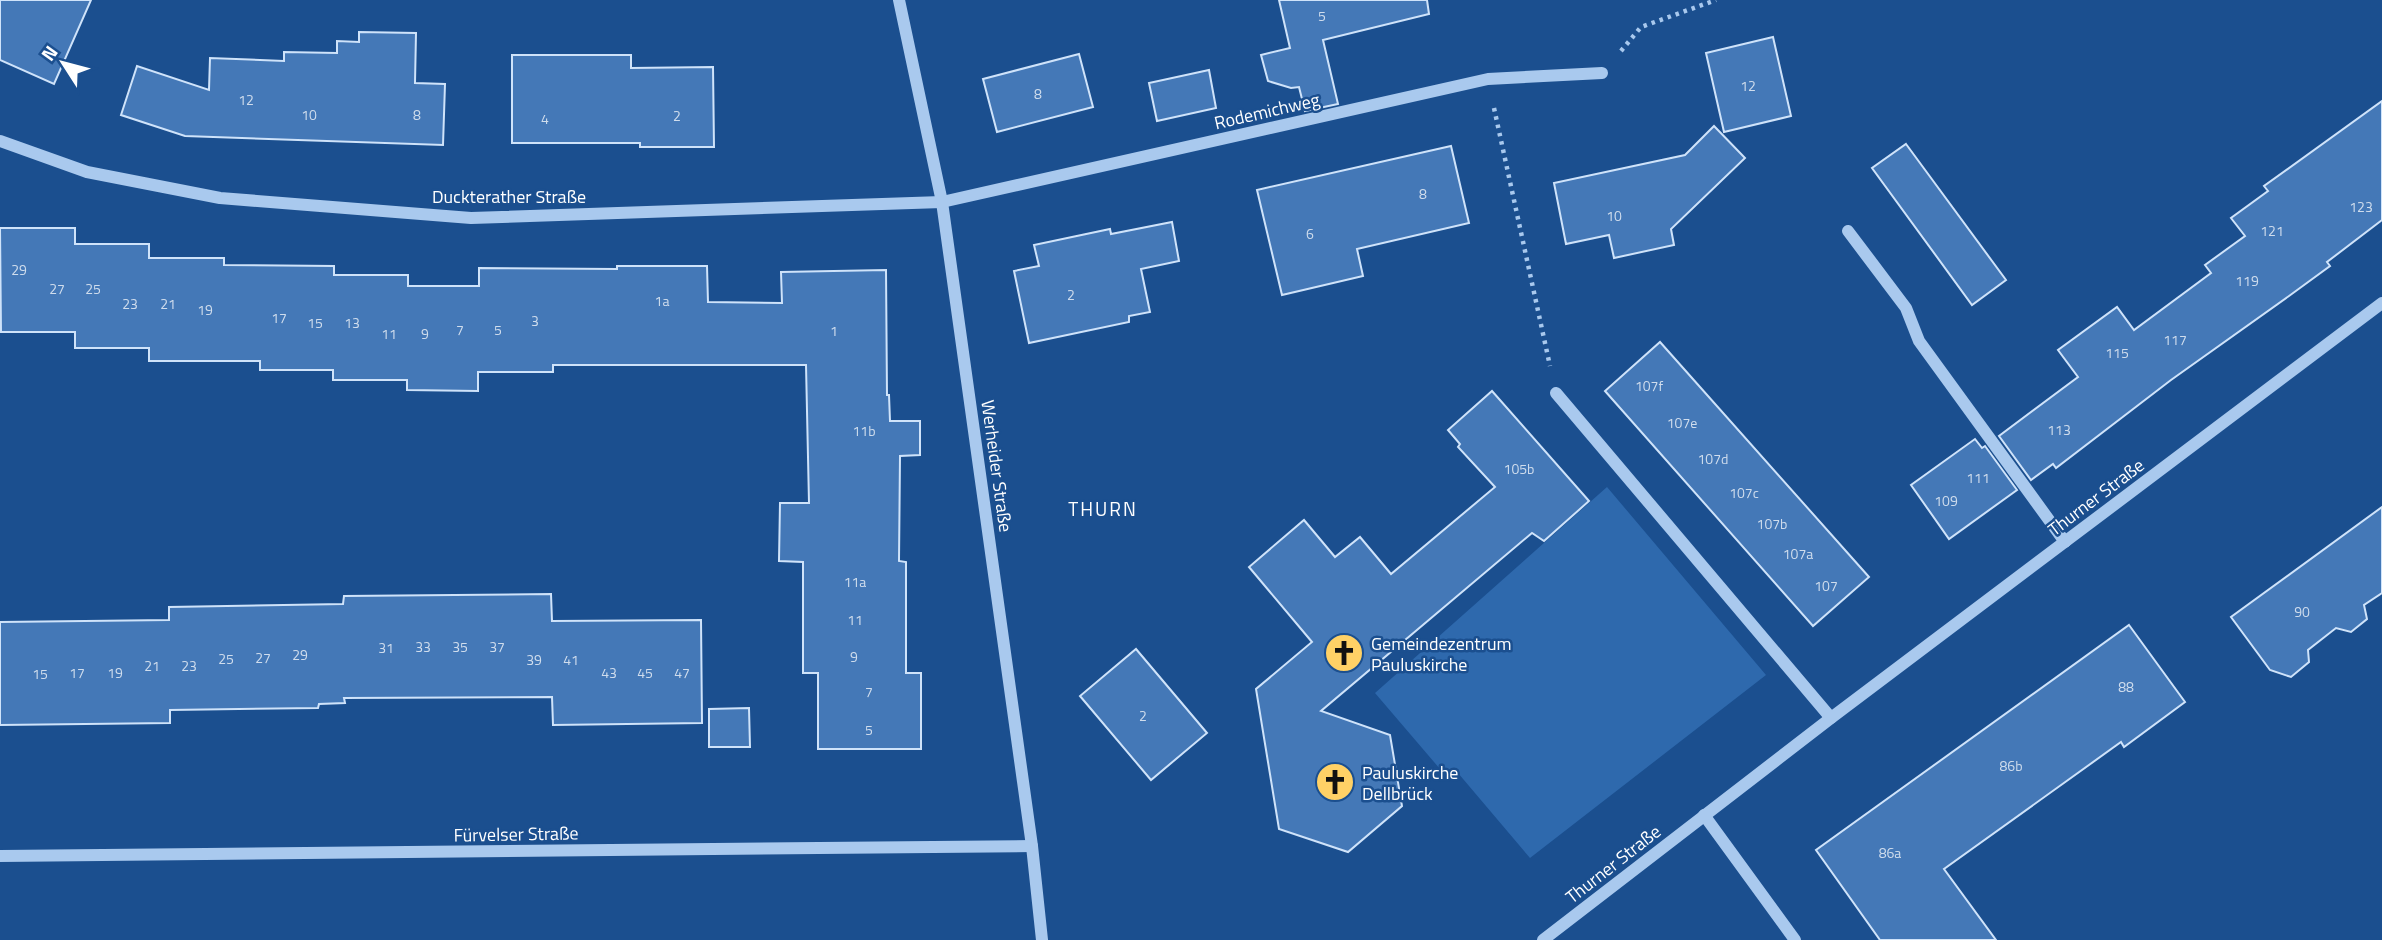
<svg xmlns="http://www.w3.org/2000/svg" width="2382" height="940" font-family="'Titillium Web',sans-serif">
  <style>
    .green { fill: #2e69ad }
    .building { fill: #4478b7; stroke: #cfe3fa; stroke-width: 2 }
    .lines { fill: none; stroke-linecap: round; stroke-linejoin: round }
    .path { stroke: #a9c9ee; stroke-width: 4.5; stroke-dasharray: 3.5 5; stroke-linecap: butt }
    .minor { stroke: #a9c9ee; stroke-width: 12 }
    .labels { text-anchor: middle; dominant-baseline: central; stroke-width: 5; stroke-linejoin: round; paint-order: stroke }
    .number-label { font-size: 14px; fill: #d0dded }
    .street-label { font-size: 18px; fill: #fff; stroke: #1b4f8f }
    .poi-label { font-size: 18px; fill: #fff; stroke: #1b4f8f; text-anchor: start }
    .neighbourhood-label { font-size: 19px; letter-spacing: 2px; fill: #fff; stroke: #1b4f8f }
  </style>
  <rect width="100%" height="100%" fill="#1b4f8f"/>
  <path class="green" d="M1607,487L1766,675L1530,858L1458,773L1440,769L1375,693Z"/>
  <g class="building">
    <path d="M0,0H91L54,84L0,60Z"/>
    <path d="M1279,0H1427L1429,14L1323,40L1338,104L1305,111L1299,87L1291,88L1268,81L1261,55L1290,48Z"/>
    <path d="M359,32L416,33L415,83L445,84L443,145L185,136L121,115L137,66L209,90L210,58L284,61V52L337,53V41L359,42Z"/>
    <path d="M1773,37L1791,116L1724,132L1706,53Z"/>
    <path d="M1079,54L1093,107L997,132L983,79Z"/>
    <path d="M512,55H631V68L713,67L714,147H640V143H512Z"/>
    <path d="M1209,70L1216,108L1157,121L1149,83Z"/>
    <path d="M2382,101V220L2327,262L2330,266L2289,296L2171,380L2056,468L2053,464L2031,480L1999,436L2078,377L2058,350L2117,307L2134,330L2211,273L2205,265L2245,236L2231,218L2268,191L2264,186Z"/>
    <path d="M1714,126L1745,158L1671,229L1674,245L1614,258L1609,235L1566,244L1554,183L1685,155Z"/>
    <path d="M1906,144L2006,280L1972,305L1872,168Z"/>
    <path d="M1451,146L1469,223L1357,249L1363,276L1282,295L1257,190Z"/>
    <path d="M1172,222L1179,261L1141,269L1150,312L1129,316V322L1029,343L1014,271L1039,266L1034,245L1110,229L1111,234Z"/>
    <path d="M0,228H75V244H149V258H224V265L334,266V275H408V286H479V268L617,269V266H707L708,302L782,303L781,272L886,270L887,395H889L890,421H920V455L900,456L899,561L906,562V673H921V749H818V673H803V562L779,561L780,503H809L806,365H553V372H478V391L407,390V380H333V370H260V361H149V348H75V332H1Z"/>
    <path d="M1660,342L1869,577L1813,626L1605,391Z"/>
    <path d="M1492,391L1589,501L1544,541L1532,533L1321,711L1390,735L1402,806L1348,852L1279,829L1256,689L1312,642L1249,567L1304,520L1335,557L1360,537L1391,574L1495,487L1458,447L1460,444L1448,430Z"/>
    <path d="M1975,439L1982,448L1985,446L2017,490L1949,539L1911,485Z"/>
    <path d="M2382,507V593L2364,605L2367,619L2351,632L2336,628L2308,650L2309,662L2291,677L2270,670L2231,617Z"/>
    <path d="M551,594L552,621L701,620L702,723L553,725L552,697L344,698L345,703L319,704L318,708L170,710V723L0,725V622L169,620V607L343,604L344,596Z"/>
    <path d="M2129,625L2185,702L2124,747L2121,742L1944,869L1996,940H1880L1816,850Z"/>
    <path d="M1136,649L1207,733L1151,780L1080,696Z"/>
    <path d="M749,708L750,747H709V709Z"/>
  </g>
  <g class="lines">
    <g class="path">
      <path d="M1621,51L1641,27L1716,0"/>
      <path d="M1494,108L1550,366"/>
    </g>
    <g class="minor">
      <path d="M899,0L942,202L1032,846L1042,940"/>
      <path d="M0,141L87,172L220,198L471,218L942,202L1488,79L1602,73"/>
      <path d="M1848,231L1906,308L1919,341L2065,542"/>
      <path d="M1556,393L1831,718"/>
      <path d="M1704,815L1795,940"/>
      <path d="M0,856L1032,846"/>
      <path d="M1543,940L1831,718L2382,303"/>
    </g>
  </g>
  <defs>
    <symbol id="church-disc" viewBox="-11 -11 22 22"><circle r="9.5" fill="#ffd166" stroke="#1b4f8f"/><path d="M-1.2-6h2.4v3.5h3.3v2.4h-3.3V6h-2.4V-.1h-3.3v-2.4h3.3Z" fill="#111"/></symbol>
  </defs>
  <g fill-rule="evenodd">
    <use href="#church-disc" x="1322" y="631" width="44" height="44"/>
    <use href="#church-disc" x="1313" y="760" width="44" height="44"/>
  </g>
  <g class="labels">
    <g class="number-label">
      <text x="1322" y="15">5</text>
      <text x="1748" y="85">12</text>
      <text x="1038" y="93">8</text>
      <text x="246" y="99">12</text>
      <text x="309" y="114">10</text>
      <text x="417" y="114">8</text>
      <text x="677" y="115">2</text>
      <text x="545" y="118">4</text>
      <text x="1423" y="193">8</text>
      <text x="2361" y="206">123</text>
      <text x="1614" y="215">10</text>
      <text x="2272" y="230">121</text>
      <text x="1310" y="233">6</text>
      <text x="19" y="269">29</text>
      <text x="2247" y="280">119</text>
      <text x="57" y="288">27</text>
      <text x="93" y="288">25</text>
      <text x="1071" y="294">2</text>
      <text x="662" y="300">1a</text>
      <text x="130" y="303">23</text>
      <text x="168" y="303">21</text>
      <text x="205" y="309">19</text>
      <text x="279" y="317">17</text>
      <text x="535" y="320">3</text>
      <text x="315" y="322">15</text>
      <text x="352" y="322">13</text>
      <text x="460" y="329">7</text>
      <text x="498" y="329">5</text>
      <text x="834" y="330">1</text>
      <text x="389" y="333">11</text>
      <text x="425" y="333">9</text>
      <text x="2175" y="339">117</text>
      <text x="2117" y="352">115</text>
      <text x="1649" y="385">107f</text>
      <text x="1682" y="422">107e</text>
      <text x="2059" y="429">113</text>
      <text x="864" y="430">11b</text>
      <text x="1713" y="458">107d</text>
      <text x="1519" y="468">105b</text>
      <text x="1978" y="477">111</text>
      <text x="1744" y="492">107c</text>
      <text x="1946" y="500">109</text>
      <text x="1772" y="523">107b</text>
      <text x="1798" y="553">107a</text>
      <text x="855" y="581">11a</text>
      <text x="1826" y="585">107</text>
      <text x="2302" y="611">90</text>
      <text x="855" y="619">11</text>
      <text x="423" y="646">33</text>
      <text x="460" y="646">35</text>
      <text x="497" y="646">37</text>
      <text x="386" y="647">31</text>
      <text x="300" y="654">29</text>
      <text x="854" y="656">9</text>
      <text x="263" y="657">27</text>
      <text x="226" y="658">25</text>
      <text x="534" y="659">39</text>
      <text x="571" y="659">41</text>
      <text x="152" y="665">21</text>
      <text x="189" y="665">23</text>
      <text x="77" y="672">17</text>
      <text x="115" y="672">19</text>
      <text x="609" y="672">43</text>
      <text x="645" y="672">45</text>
      <text x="682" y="672">47</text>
      <text x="40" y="673">15</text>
      <text x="2126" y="686">88</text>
      <text x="869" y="691">7</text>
      <text x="1143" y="715">2</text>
      <text x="869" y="729">5</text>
      <text x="2011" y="765">86b</text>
      <text x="1890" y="852">86a</text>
    </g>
    <g class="street-label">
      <text transform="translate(1267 111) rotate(-13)">Rodemichweg</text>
      <text x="509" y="196">Duckterather Straße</text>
      <text transform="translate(997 466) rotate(82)">Werheider Straße</text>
      <text transform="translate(2096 497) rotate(-37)">Thurner Straße</text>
      <text transform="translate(516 834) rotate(-1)">Fürvelser Straße</text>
      <text transform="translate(1613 864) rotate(-38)">Thurner Straße</text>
    </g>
    <g class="poi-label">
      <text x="1371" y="643">Gemeindezentrum<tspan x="1371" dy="21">Pauluskirche</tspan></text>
      <text x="1362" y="772">Pauluskirche<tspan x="1362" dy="21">Dellbrück</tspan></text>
    </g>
    <g class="neighbourhood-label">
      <text x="1103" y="508">THURN</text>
    </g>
  </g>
  <g transform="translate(63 63) rotate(306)" stroke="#1b4f8f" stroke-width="5" paint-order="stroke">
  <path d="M0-5L12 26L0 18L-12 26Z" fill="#ffffff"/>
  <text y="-10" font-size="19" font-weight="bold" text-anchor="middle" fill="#ffffff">N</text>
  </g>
</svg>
